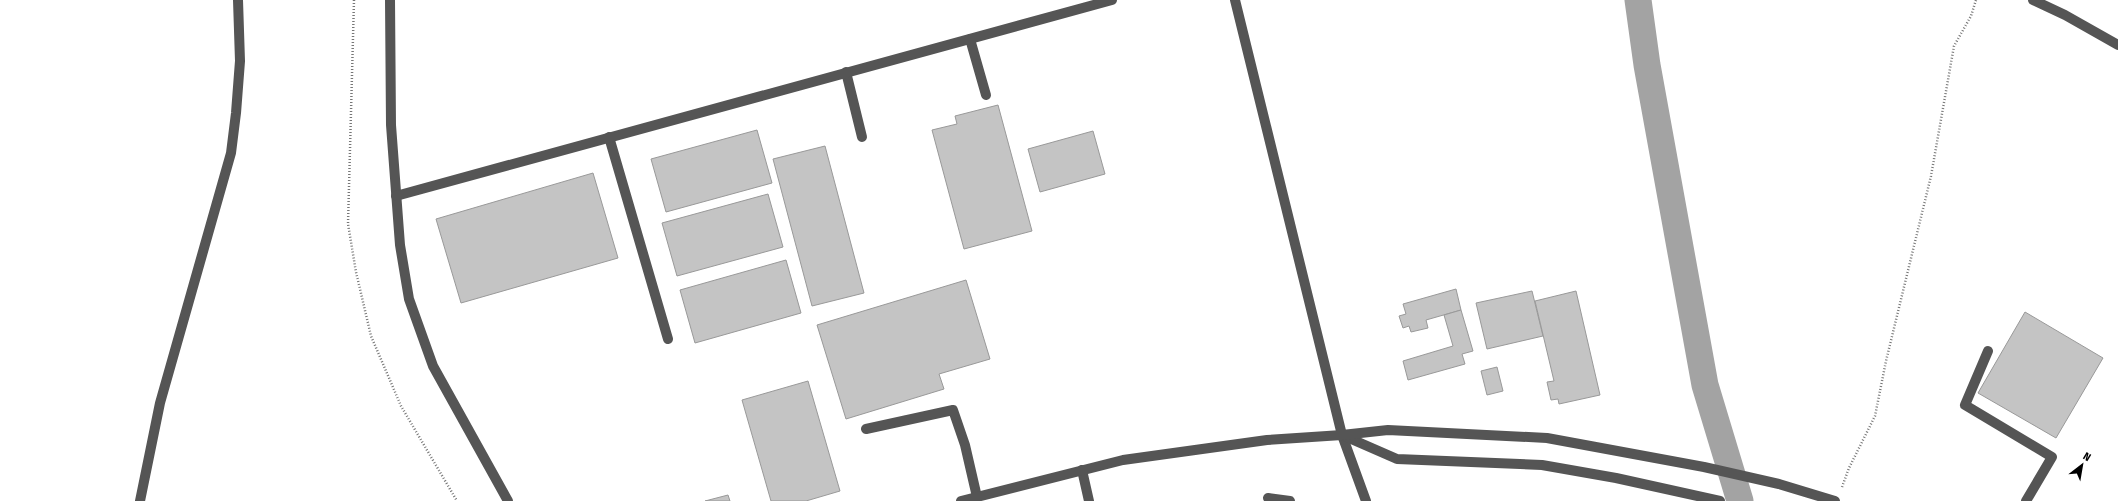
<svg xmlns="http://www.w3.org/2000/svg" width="2118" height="501" font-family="'Fira Sans Condensed',sans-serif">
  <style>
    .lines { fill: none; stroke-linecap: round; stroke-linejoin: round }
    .river { stroke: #a3a3a3; stroke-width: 27 }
    .building { fill: #c4c4c4; stroke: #999 }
    .path { stroke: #777; stroke-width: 2.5; stroke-dasharray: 1 2; stroke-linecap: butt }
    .minor { stroke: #555; stroke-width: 10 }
  </style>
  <rect width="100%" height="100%" fill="#fff"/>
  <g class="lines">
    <path class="river" d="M1638,0L1647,65L1705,385L1740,501"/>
  </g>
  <g class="building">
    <path d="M998,105L1032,231L964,249L932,130L957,124L955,116Z"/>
    <path d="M757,130L772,183L666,212L651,159Z"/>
    <path d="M1093,131L1105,174L1040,192L1028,149Z"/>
    <path d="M825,146L864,293L812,306L773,159Z"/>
    <path d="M593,173L618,258L461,303L436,219Z"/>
    <path d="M768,194L783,247L677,276L662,223Z"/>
    <path d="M786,260L801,313L695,343L680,290Z"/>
    <path d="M966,280L990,359L939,374L944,389L846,419L817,325Z"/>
    <path d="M1456,289L1461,310L1426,320L1428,328L1411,332L1409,326L1403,328L1399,316L1406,314L1403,304Z"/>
    <path d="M1532,291L1543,336L1487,349L1476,303Z"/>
    <path d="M1576,291L1600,395L1559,404L1558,399L1551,400L1547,382L1554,381L1535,301Z"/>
    <path d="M1461,310L1473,351L1462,354L1465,364L1408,380L1403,361L1453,346L1444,315Z"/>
    <path d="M2025,312L2103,358L2056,438L1978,393Z"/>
    <path d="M1497,367L1503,391L1487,395L1481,371Z"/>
    <path d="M808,381L840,491L806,501H771L742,400Z"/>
    <path d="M728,495L730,501H705Z"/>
  </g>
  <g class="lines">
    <g class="path">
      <path d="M354,0L348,224L356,272L371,336L401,406L457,501"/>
      <path d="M1842,487L1849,468L1875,416L1886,361L1931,176L1954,46L1971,16L1976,0"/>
    </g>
    <g class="minor">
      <path d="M390,0L391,125L400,245L409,299L433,366L508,501"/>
      <path d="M1235,0L1342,435L1366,501"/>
      <path d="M2033,0L2065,15L2118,45"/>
      <path d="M970,39L986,95"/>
      <path d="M846,72L862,137"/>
      <path d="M609,137L668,339"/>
      <path d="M396,196L1112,0"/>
      <path d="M1988,351L1965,405L2052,457L2026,501"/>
      <path d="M866,429L953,410L965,445L977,497"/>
      <path d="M1342,435L1397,459L1542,465L1616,478L1720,501"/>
      <path d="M1082,470L1089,501"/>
      <path d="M1268,498L1290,501"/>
      <path d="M140,501L160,403L231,153L236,113L240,61L238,0"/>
      <path d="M961,501L1123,460L1267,440L1342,435L1388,430L1547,438L1704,467L1779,484L1835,501"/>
    </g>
  </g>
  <g transform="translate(2082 465) rotate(31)" stroke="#ffffff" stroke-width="3" paint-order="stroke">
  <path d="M0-3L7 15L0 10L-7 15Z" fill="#000000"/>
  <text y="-6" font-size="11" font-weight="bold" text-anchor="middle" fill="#000000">N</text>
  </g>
</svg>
